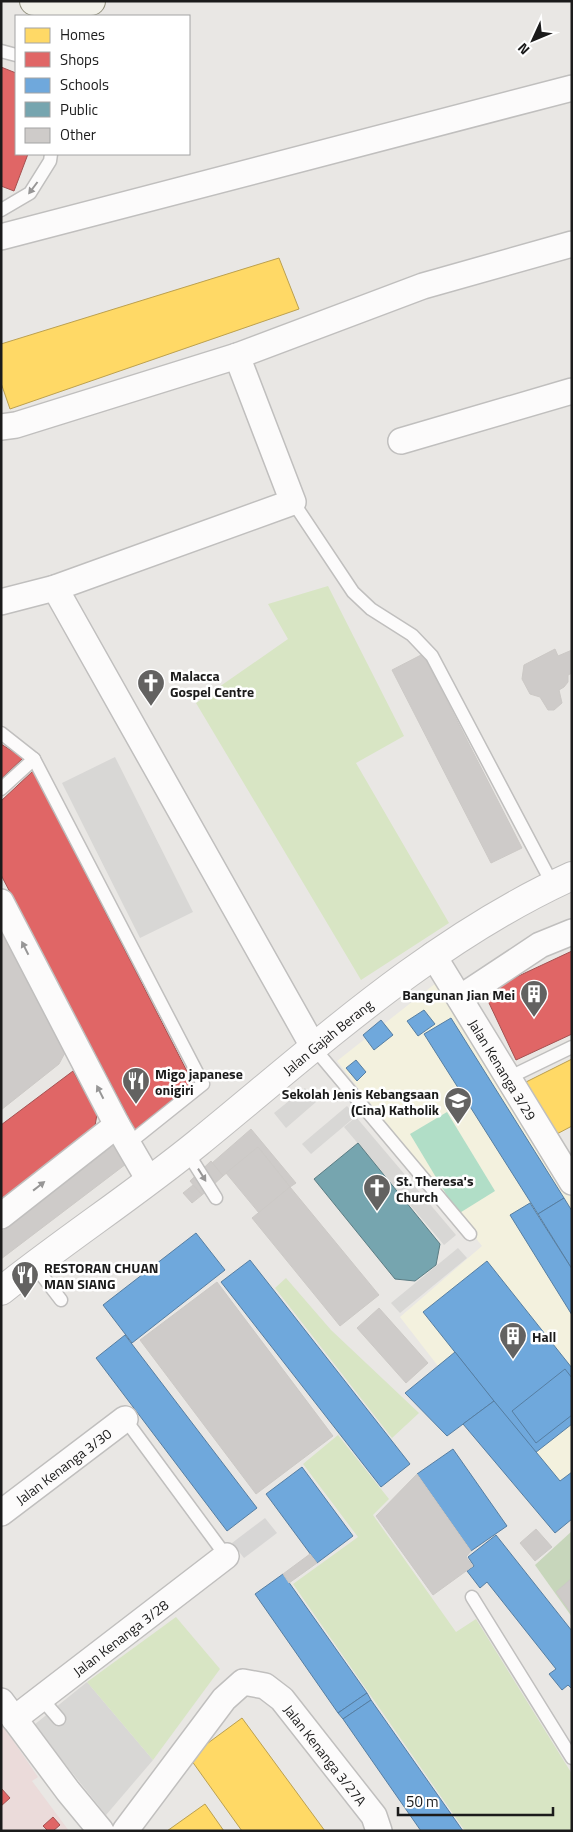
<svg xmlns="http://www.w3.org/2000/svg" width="573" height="1832" font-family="'Titillium Web',sans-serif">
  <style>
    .residential { fill: #d8d7d5 }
    .commercial { fill: #ebdbda }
    .education { fill: #f3f1de }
    .religious { fill: #d7d6d5 }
    .grass { fill: #d8e5c4 }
    .forest { fill: #c7d6bb }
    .pitch { fill: #b1dec7 }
    .homes { fill: #ffd966; stroke: #bba050 }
    .shops { fill: #e06666; stroke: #a55050 }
    .schools { fill: #6fa8dc; stroke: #567ea2 }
    .public { fill: #76a5af; stroke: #5b7c83 }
    .building { fill: #cecbc9; stroke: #ccc9c6 }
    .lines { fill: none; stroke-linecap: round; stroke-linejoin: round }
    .service-casing { stroke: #c0bfbe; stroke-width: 15 }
    .minor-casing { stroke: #c0bfbe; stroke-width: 28 }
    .tertiary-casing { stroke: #c0bfbe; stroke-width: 30 }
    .secondary-casing { stroke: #92917e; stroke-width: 30 }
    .service { stroke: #fcfbfb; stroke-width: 12 }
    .minor { stroke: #fcfbfb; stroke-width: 25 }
    .tertiary { stroke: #fcfbfb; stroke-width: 28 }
    .secondary { stroke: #f2f1e9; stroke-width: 28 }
    .oneway { fill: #979696 }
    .labels { text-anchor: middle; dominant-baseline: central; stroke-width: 5; stroke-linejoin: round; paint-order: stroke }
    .poi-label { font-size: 14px; font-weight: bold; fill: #1b1b1b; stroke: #fff; text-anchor: start }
    .street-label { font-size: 14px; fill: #1b1b1b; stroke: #fff }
  </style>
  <rect width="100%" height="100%" fill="#e9e7e4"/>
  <g class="residential">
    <path d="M115,757L193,912L140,938L62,783Z"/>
    <path d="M305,1088L316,1102L286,1128L274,1113Z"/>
    <path d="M347,1106L356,1116L311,1154L302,1144Z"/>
    <path d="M356,1117L456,1235L444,1245L344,1127Z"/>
    <path d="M458,1248L467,1258L400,1313L391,1303Z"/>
    <path d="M87,1682L153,1760L106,1815L34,1725Z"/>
  </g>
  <path class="commercial" d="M1,1723L38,1777L32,1781L69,1831H1Z"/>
  <path class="education" d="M436,983L572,1190V1519L463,1424L447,1436L405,1393L438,1366L400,1317L482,1246L337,1061Z"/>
  <path class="religious" d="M265,1518L277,1533L244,1558L232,1543Z"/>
  <g class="grass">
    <path d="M328,586L404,736L356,763L449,923L361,980L196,703L288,639L268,604Z"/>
    <path d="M286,1278L331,1330L419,1413L392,1438L275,1288Z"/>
    <path d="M338,1435L389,1499L373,1515L456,1632L476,1619L572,1774V1831H465L293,1584L358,1537L303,1464Z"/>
    <path d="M176,1617L220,1669L153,1760L87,1682Z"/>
  </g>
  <path class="forest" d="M572,1531V1617L535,1565Z"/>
  <path class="pitch" d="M447,1112L495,1191L458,1214L410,1134Z"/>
  <g class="homes">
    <path d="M279,258L299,309L10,409L1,383V344Z"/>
    <path d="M572,1059V1126L553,1136L526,1082Z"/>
    <path d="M242,1718L325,1831H242L189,1757Z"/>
    <path d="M205,1804L224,1831H167Z"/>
  </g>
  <g class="shops">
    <path d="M1,67L16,73V154H28L14,191L1,186Z"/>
    <path d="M1,744L23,758L1,779Z"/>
    <path d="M33,771L193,1083L135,1130L1,875V801Z"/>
    <path d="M572,951V1034L516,1060L489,1003L495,987Z"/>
    <path d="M73,1071L97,1114L93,1138L1,1208V1125Z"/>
    <path d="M1,1788L10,1798L1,1806Z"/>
    <path d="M53,1817L60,1825L53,1831H48L43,1826Z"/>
  </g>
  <g class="schools">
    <path d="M424,1010L435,1024L418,1036L407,1021Z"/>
    <path d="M451,1018L564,1198L538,1214L424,1034Z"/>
    <path d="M381,1020L393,1035L374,1050L363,1035Z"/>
    <path d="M356,1060L366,1072L357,1081L346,1068Z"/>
    <path d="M564,1198L572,1211V1269L538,1214Z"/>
    <path d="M530,1203L572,1269V1315L510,1215Z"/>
    <path d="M196,1233L225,1270L132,1343L103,1305Z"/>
    <path d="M250,1260L410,1464L381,1487L221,1282Z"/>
    <path d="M487,1261L572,1368V1424L535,1453L423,1312Z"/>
    <path d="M125,1335L257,1508L227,1531L96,1358Z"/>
    <path d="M455,1352L494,1401L447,1436L405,1393Z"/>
    <path d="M565,1369L572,1378V1415L536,1443L512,1411Z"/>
    <path d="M494,1401L560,1481L572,1472V1519L555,1533L463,1424Z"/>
    <path d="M453,1449L507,1526L471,1551L417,1474Z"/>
    <path d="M302,1467L353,1536L317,1563L266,1494Z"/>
    <path d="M496,1535L572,1631V1689L568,1685L562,1690L549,1674L556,1669L487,1582L480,1588L467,1571L474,1566L468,1557Z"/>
    <path d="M283,1574L367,1693L338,1713L255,1594Z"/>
    <path d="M367,1693L371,1700L343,1719L338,1713Z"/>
    <path d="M371,1700L463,1831H421L343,1719Z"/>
  </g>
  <path class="public" d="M358,1143L440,1244L436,1265L415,1281L395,1279L314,1179Z"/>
  <g class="building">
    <path d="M555,649L558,656L572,650V673L568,675V682L564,687L559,690L562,703L554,710H548L540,697L530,694L522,679L524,665Z"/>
    <path d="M423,654L522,848L491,863L392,670Z"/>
    <path d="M1,922L68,1047L59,1064L1,1110Z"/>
    <path d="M251,1129L296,1183L290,1187L258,1147L223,1176L212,1163Z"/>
    <path d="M113,1146L126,1164L1,1259V1232Z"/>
    <path d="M258,1147L290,1187L259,1213L226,1173Z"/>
    <path d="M211,1161L223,1176L202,1195L190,1181Z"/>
    <path d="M193,1185L202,1195L192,1203L183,1193Z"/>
    <path d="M290,1187L379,1295L340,1326L252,1218Z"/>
    <path d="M217,1282L333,1436L256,1494L140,1340Z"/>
    <path d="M379,1308L428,1363L406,1383L357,1328Z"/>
    <path d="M417,1474L471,1551L466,1557L473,1566L433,1595L376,1516Z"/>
    <path d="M536,1529L552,1547L535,1561L520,1543Z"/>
    <path d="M310,1554L317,1563L289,1583L283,1574Z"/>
    <path d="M572,1578V1614L556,1592Z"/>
  </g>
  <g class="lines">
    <defs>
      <g id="service">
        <path d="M1,51L16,55"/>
        <path d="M1,210L30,193L50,161L51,154"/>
        <path d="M293,502L353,592L371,609L412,635L432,656L553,885"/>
        <path d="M1,733L34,759L203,1084L128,1144"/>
        <path d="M1,789L34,759"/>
        <path d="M314,1048L470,1234"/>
        <path d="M508,1078L572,1047"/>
        <path d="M187,1152L216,1198"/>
        <path d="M34,1265L61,1300"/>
        <path d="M125,1419L226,1556"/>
        <path d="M472,1597L572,1758"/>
        <path d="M41,1698L59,1719"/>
      </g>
      <g id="minor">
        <path d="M1,237L572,88"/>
        <path d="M1,427L16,425L237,356L423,286L572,244"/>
        <path d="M401,441L572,391"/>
        <path d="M55,588L314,1048"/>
        <path d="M1,602L55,588L293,502L237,356"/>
        <path d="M1,902L117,1125L149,1180"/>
        <path id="s1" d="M433,955L572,1182"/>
        <path d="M460,998L540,945L572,932"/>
        <path d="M1,1216L117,1125"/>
        <path id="s2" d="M1,1513L125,1419"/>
        <path d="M1,1701L68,1791L101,1831"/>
        <path id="s3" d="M14,1719L226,1556"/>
        <path id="s4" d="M125,1831L224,1699L243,1682L265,1686L282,1699L374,1816L379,1831"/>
      </g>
      <g id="tertiary">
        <path id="s5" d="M1,1291C65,1240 134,1195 198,1143C316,1047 431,940 572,876"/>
      </g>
      <path id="secondary" d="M34,1H91"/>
    </defs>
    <use href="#service" class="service-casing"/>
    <use href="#minor" class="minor-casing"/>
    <use href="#tertiary" class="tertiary-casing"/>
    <use href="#secondary" class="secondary-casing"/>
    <use href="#service" class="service"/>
    <use href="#minor" class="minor"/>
    <use href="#tertiary" class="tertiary"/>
    <use href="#secondary" class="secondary"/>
  </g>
  <defs><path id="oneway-solid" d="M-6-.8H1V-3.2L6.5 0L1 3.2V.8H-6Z" transform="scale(1.25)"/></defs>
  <g class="oneway">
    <use href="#oneway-solid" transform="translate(33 188) rotate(127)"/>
    <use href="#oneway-solid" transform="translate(25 948) rotate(-117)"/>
    <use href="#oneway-solid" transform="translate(100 1092) rotate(-117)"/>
    <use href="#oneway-solid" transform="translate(202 1175) rotate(58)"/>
    <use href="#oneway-solid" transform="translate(39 1186) rotate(-38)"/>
  </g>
  <defs>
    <symbol id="church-pin" viewBox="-11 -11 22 30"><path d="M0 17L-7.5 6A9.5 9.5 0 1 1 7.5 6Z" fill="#636261" stroke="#fff"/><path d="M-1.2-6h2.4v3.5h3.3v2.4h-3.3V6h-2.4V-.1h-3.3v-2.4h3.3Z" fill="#fff"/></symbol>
    <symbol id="building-pin" viewBox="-11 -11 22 30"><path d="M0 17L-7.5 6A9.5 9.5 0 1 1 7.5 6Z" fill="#636261" stroke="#fff"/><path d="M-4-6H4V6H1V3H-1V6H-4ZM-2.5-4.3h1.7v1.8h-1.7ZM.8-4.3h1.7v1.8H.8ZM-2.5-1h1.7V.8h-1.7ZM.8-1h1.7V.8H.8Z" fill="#fff"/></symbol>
    <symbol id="restaurant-pin" viewBox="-11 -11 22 30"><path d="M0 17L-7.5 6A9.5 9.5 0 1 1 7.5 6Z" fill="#636261" stroke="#fff"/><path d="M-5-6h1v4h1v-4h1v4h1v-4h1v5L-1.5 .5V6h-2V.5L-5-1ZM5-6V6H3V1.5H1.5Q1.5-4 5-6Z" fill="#fff"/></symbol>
    <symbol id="school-pin" viewBox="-11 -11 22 30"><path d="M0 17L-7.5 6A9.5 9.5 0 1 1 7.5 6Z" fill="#636261" stroke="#fff"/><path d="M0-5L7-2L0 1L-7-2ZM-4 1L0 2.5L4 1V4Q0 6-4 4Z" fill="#fff"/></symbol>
  </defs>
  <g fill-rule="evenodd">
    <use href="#church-pin" x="135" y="667" width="32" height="43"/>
    <use href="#building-pin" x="518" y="978" width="32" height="43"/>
    <use href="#restaurant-pin" x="120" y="1065" width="32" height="43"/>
    <use href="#school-pin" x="442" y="1085" width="32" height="43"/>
    <use href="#church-pin" x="361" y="1172" width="32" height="43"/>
    <use href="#restaurant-pin" x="9" y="1259" width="32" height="43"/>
    <use href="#building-pin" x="497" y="1320" width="32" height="43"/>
  </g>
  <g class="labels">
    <g class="poi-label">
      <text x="170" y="675">Malacca<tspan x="170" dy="16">Gospel Centre</tspan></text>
      <text x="515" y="994" text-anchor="end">Bangunan Jian Mei</text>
      <text x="155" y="1073">Migo japanese<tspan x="155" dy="16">onigiri</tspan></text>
      <text x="439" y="1093" text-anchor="end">Sekolah Jenis Kebangsaan<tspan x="439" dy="16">(Cina) Katholik</tspan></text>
      <text x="396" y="1180">St. Theresa's<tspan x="396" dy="16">Church</tspan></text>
      <text x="44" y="1267">RESTORAN CHUAN<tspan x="44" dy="16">MAN SIANG</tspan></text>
      <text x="532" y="1336">Hall</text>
    </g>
    <g class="street-label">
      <text stroke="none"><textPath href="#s5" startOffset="414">Jalan Gajah Berang</textPath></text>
      <text stroke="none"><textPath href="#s1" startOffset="134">Jalan Kenanga 3/29</textPath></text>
      <text stroke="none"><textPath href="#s2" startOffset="78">Jalan Kenanga 3/30</textPath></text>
      <text stroke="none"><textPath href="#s3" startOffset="134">Jalan Kenanga 3/28</textPath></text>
      <text stroke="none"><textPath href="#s4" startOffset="305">Jalan Kenanga 3/27A</textPath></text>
    </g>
  </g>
  <rect width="573" height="1832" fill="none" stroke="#1b1b1b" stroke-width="5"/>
  <rect x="15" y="15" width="175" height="140" fill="#ffffff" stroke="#a4a4a4"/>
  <rect x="25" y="28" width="25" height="15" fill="#ffd966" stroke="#a4a4a4"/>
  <text x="60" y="40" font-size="15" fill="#1b1b1b">Homes</text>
  <rect x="25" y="52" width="25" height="15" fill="#e06666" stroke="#a4a4a4"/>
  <text x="60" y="65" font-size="15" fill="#1b1b1b">Shops</text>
  <rect x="25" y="78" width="25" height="15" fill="#6fa8dc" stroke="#a4a4a4"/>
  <text x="60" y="90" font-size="15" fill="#1b1b1b">Schools</text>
  <rect x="25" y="102" width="25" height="15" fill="#76a5af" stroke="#a4a4a4"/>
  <text x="60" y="115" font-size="15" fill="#1b1b1b">Public</text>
  <rect x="25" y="128" width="25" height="15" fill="#cecbc9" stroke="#a4a4a4"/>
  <text x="60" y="140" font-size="15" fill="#1b1b1b">Other</text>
  <g transform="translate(533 40) rotate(226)" stroke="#ffffff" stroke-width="4" paint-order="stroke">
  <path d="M0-4L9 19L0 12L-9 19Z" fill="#1b1b1b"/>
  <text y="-8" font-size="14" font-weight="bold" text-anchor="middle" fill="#1b1b1b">N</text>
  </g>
  <path d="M398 1807v8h155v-8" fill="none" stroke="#1b1b1b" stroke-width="2.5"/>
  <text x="406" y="1807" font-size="15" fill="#1b1b1b" stroke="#ffffff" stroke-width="4" paint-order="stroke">50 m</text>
</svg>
